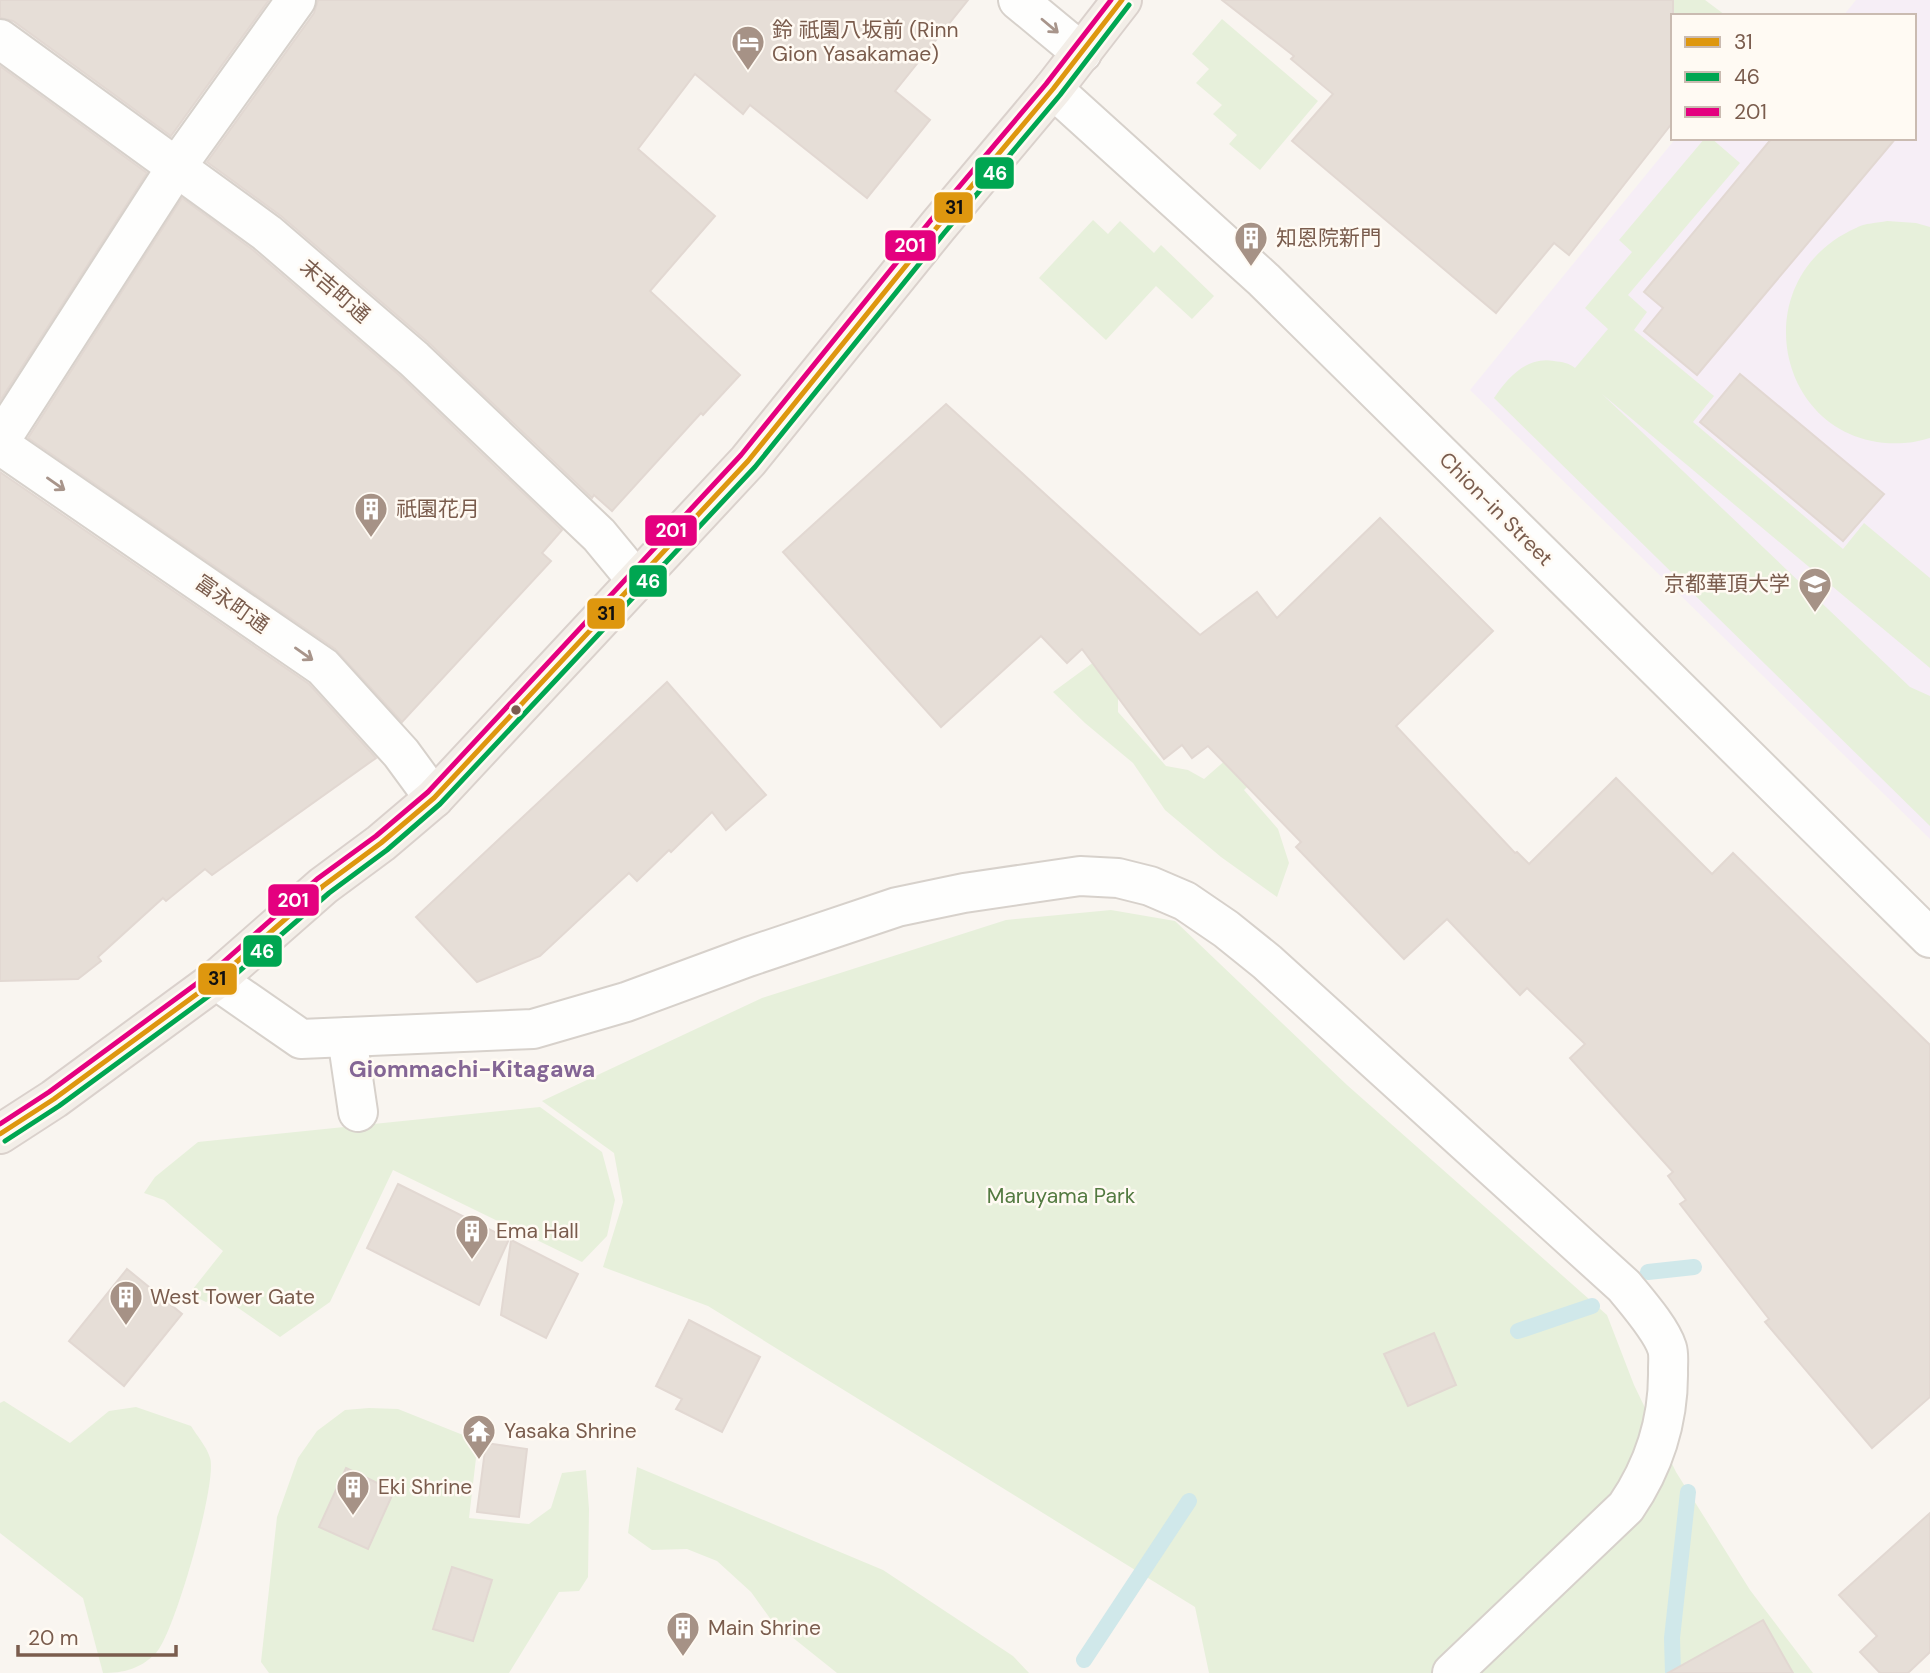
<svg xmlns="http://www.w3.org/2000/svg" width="1930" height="1673" font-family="'DM Sans','Noto Sans JP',sans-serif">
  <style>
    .education { fill: #f6eef6 }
    .green { fill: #e7f0db }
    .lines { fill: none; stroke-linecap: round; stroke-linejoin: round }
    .stream { stroke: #d0e8ea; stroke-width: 16 }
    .building { fill: #e6ded7; stroke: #e2d8d2; stroke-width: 2 }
    .minor-casing { stroke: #d7d1cb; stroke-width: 42 }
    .major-casing { stroke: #dad1cc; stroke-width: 42 }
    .minor { stroke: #fefefd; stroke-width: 38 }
    .major { stroke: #f3eee8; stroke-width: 38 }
    .bus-1-casing { stroke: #fffaf3; stroke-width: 10 }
    .bus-2-casing { stroke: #fffaf3; stroke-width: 10 }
    .bus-3-casing { stroke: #fffaf3; stroke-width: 10 }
    .bus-1 { stroke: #de970f; stroke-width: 5 }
    .bus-2 { stroke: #00a651; stroke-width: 5 }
    .bus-3 { stroke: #e4007f; stroke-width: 5 }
    .oneway { stroke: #a8958b }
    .bus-dot { fill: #7a5c4d; stroke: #fffaf3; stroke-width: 2.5 }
    .labels { text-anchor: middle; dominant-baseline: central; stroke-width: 5; stroke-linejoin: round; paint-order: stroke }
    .poi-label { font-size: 21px; fill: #7a5c4d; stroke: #fffaf3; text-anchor: start }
    .street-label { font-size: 21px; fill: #7a5c4d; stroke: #fffaf3 }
    .park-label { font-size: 21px; fill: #537a41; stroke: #fffaf3 }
    .neighbourhood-label { font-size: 23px; font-weight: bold; fill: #846695; stroke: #fffaf3 }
    .line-badge { stroke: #fffaf3; stroke-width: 2.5 }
    .badge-label { font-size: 19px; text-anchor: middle; font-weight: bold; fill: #fff }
    .pale-badge-label { font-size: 19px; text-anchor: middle; font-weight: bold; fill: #111 }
  </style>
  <rect width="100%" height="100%" fill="#f9f5f0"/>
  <path class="education" d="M1856,0H1930V839L1470,390L1676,138H1914V16H1843Z"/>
  <g class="green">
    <path d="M1647,0H1705L1725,15L1673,16Z"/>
    <path d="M1222,19L1318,101L1260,170L1229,144L1237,135L1213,114L1222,105L1196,83L1209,69L1192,54Z"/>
    <path d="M1705,138H1711L1740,163L1628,295L1647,312L1634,330L1714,396L1693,422L1843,549L1864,523L1930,578V668L1602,394L1910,687L1930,696V826L1494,398C1508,377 1527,356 1554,361C1562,362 1569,363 1575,368L1608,329L1585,308L1632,252L1619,240Z"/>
    <path d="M1093,220L1108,234L1120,221L1154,253L1161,245L1214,296L1192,319L1156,286L1106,340L1039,278Z"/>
    <path d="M1887,221L1916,223L1930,227V438C1922,440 1912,443 1904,443C1778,451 1739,280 1856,228C1865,223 1877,223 1887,221Z"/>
    <path d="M1098,659L1118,694V712L1166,766L1188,770L1204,779L1315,682L1311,726L1244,790L1278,829L1289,863L1277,897L1221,857L1165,810L1133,763L1085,723L1053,692Z"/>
    <path d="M1111,910L1175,921L1347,1085L1607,1315L1634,1385L1676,1472L1750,1590L1813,1673H1209L1195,1607L708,1306L603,1267L623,1202L614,1153L542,1101L762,998L1006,920Z"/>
    <path d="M540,1107L602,1152L615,1200L607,1236L582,1262L393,1170L330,1302L280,1337L221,1296L206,1302L189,1294L223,1251L164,1200L144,1193L155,1177L198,1142Z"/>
    <path d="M4,1401L70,1443L109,1411L136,1407L191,1426C197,1436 207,1447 210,1458C218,1481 174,1635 156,1653C140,1669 124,1673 103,1673L83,1598L0,1533V1403Z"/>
    <path d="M369,1408L398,1409L478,1441L469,1518L529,1524L551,1508L562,1473L586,1470L589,1509L588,1577L579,1591L559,1592L509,1673H269L261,1662L277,1517L298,1458L317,1431L345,1410Z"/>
    <path d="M637,1467L883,1570L1013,1656L1029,1673H837L772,1621L751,1592L717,1561L687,1549L652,1550L628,1533Z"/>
  </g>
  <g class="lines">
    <g class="stream">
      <path d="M1648,1272L1694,1267"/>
      <path d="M1518,1331L1592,1306"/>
      <path d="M1084,1660L1189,1501"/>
      <path d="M1673,1673L1672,1638L1688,1492"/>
    </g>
  </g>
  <g class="building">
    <path d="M0,0H269L171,136L13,21L0,18Z"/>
    <path d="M318,0H968L895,91L930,120L867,198L750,105L743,114L695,74L638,149L715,216L650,291L740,375L703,415L701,413L612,511L594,495L592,498L428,342L281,216L207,162L314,13Z"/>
    <path d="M1222,0H1673V122L1569,255L1554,243L1496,313L1292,141L1333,94L1291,59L1294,56Z"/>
    <path d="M0,66L147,173L0,401Z"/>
    <path d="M1772,138H1896L1697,375L1644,331L1663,308L1644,292Z"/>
    <path d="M182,198L253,250L399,375L562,530L542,553L551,561L402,722L335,649L28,438Z"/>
    <path d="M1740,374L1884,494L1843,541L1700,422Z"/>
    <path d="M946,404L1200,635L1257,592L1277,618L1380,518L1493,631L1396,726L1515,853L1517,852L1529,864L1616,778L1712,874L1733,853L1930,1045V1397L1872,1448L1765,1322L1769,1319L1680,1204L1686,1200L1668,1176L1673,1172L1570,1058L1585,1044L1527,988L1520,995L1447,919L1404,959L1296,847L1301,842L1208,746L1192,758L1182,745L1164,759L1082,649L1067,663L1041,636L941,727L783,552Z"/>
    <path d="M0,472L309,684L376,758L212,875L205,869L166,901L163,898L98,957L101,961L78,979L0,981Z"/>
    <path d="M667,682L766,795L726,830L712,812L671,852L669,850L637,881L629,873L540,956L477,982L416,917Z"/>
    <path d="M398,1184L509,1239L479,1305L367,1248Z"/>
    <path d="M511,1240L578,1274L546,1338L501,1315Z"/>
    <path d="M127,1269L182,1314L124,1386L69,1341Z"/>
    <path d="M689,1320L760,1357L722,1432L676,1409L682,1399L656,1386Z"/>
    <path d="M1434,1333L1456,1385L1408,1406L1384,1354Z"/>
    <path d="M486,1443L527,1449L519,1517L477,1512Z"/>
    <path d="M346,1468L394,1491L368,1549L319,1527Z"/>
    <path d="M1930,1513V1652L1908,1673H1880L1860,1652L1877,1636L1839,1595Z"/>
    <path d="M452,1567L492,1580L473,1641L433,1629Z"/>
    <path d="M1763,1620L1793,1673H1668Z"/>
  </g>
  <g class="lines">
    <defs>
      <g id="minor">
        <path d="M1018,0L1082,53"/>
        <path d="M0,39L267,233L414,359L599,535L637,581"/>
        <path d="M1053,89L1264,280L1930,938"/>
        <path d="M0,441L177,166L296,0"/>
        <path d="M0,445L323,667L401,753L434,798"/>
        <path d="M216,980L301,1039L533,1029L626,1002L748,957L897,907L964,893L1080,876L1118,878L1150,886L1185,901L1226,929L1267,962L1624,1286C1637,1302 1661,1329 1667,1348C1669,1354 1668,1363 1668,1369C1669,1420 1654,1466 1626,1507L1452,1673"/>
        <path d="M347,1037L358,1112"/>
      </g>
      <path id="major" d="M0,1134L54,1099L216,980L323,886L381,843L434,798L748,461L938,226L1053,89L1122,0"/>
    </defs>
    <use href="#minor" class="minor-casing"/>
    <use href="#major" class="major-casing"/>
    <use href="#minor" class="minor"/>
    <use href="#major" class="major"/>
    <defs>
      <path id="bus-1" d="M0,1134L54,1099L216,980L323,886L381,843L434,798L748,461L938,226L1053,89L1122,0"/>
      <path id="bus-2" d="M5,1141L59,1106L221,987L329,893L387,850L440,804L755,467L945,232L1060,95L1129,5"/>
      <path id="bus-3" d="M0,1124L49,1092L211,973L317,879L376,836L428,792L741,455L931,220L1046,84L1111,0"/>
    </defs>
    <use href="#bus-1" class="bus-1-casing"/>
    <use href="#bus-2" class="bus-2-casing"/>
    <use href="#bus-3" class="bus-3-casing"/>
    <use href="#bus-1" class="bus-1"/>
    <use href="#bus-2" class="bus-2"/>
    <use href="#bus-3" class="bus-3"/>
  </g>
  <defs><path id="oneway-shaft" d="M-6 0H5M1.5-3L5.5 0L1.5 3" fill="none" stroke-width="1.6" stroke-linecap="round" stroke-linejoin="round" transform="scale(1.75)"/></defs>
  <g class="oneway">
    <use href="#oneway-shaft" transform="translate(1050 26) rotate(40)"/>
    <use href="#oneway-shaft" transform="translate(56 484) rotate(35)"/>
    <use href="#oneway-shaft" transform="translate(304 654) rotate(35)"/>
  </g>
  <defs>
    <symbol id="hotel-pin" viewBox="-11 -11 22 30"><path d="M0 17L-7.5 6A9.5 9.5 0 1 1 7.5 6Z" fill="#a69286" stroke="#fffaf3"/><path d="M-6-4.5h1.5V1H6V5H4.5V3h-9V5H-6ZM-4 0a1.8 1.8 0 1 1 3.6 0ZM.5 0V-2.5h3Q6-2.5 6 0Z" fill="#fff"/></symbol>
    <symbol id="building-pin" viewBox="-11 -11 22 30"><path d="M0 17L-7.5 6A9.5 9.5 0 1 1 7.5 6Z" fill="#a69286" stroke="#fffaf3"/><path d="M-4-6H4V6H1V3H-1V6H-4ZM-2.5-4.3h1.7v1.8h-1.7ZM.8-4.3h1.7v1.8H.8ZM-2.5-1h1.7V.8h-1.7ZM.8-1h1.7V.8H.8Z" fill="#fff"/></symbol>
    <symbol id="university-pin" viewBox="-11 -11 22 30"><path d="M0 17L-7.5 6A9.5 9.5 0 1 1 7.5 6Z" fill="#a69286" stroke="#fffaf3"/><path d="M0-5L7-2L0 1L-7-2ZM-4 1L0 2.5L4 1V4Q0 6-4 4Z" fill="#fff"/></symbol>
    <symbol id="temple-pin" viewBox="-11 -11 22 30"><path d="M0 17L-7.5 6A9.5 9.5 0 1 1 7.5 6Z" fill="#a69286" stroke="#fffaf3"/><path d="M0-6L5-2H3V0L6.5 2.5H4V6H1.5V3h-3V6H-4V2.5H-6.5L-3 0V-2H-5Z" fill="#fff"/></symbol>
  </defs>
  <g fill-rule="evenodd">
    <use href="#hotel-pin" x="729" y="23" width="38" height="52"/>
    <use href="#building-pin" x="1232" y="219" width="38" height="52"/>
    <use href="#building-pin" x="352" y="490" width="38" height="52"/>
    <use href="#university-pin" x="1796" y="565" width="38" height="52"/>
    <use href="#building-pin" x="453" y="1212" width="38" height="52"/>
    <use href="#building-pin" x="107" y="1278" width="38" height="52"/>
    <use href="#temple-pin" x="460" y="1412" width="38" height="52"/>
    <use href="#building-pin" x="334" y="1468" width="38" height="52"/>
    <use href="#building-pin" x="664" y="1609" width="38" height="52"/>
  </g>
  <circle class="bus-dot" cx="516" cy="710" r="6"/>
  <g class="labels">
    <g class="poi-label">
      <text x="772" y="30">鈴 祇園八坂前 (Rinn<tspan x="772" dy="24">Gion Yasakamae)</tspan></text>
      <text x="1276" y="238">知恩院新門</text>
      <text x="396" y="509">祇園花月</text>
      <text x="1790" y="584" text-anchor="end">京都華頂大学</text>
      <text x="496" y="1231">Ema Hall</text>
      <text x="150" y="1297">West Tower Gate</text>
      <text x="504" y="1431">Yasaka Shrine</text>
      <text x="378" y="1487">Eki Shrine</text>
      <text x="708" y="1628">Main Shrine</text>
    </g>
    <g class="street-label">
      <text transform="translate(335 291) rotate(41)">末吉町通</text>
      <text transform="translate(1496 509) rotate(45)">Chion-in Street</text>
      <text transform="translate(232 604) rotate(35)">富永町通</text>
    </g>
    <g class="park-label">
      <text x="1061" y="1196">Maruyama Park</text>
    </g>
    <g class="neighbourhood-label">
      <text x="472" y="1069">Giommachi-Kitagawa</text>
    </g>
  </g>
  <g class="line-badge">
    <rect x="974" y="156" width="41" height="34" rx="7" fill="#00a651"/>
    <rect x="933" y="191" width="41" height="33" rx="7" fill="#de970f"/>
    <rect x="884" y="229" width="53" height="33" rx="7" fill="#e4007f"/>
    <rect x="644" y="514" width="54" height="33" rx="7" fill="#e4007f"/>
    <rect x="628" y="564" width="40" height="34" rx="7" fill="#00a651"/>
    <rect x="586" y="597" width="40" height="33" rx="7" fill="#de970f"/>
    <rect x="267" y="883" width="53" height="34" rx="7" fill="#e4007f"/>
    <rect x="242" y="934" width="41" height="34" rx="7" fill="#00a651"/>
    <rect x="197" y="962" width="41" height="34" rx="7" fill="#de970f"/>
  </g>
  <g class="badge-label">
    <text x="995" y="180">46</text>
    <text x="910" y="252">201</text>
    <text x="671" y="537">201</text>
    <text x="648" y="588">46</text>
    <text x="293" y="907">201</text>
    <text x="262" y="958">46</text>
  </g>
  <g class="pale-badge-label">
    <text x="954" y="214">31</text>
    <text x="606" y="620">31</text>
    <text x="217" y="985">31</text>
  </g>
  <rect x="1671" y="14" width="245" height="126" fill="#fffaf3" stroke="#cabbb1" stroke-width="2"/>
  <rect x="1685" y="37" width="35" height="10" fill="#de970f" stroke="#cabbb1" stroke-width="2"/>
  <text x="1734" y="49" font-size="21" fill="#7a5c4d">31</text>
  <rect x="1685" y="72" width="35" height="10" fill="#00a651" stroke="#cabbb1" stroke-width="2"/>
  <text x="1734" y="84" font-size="21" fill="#7a5c4d">46</text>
  <rect x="1685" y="107" width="35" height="10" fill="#e4007f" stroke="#cabbb1" stroke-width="2"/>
  <text x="1734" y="119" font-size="21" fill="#7a5c4d">201</text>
  <path d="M18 1645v10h158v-10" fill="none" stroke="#7a5c4d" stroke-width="3.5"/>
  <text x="28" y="1645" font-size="21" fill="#7a5c4d" stroke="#fffaf3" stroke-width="5" paint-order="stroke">20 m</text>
</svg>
